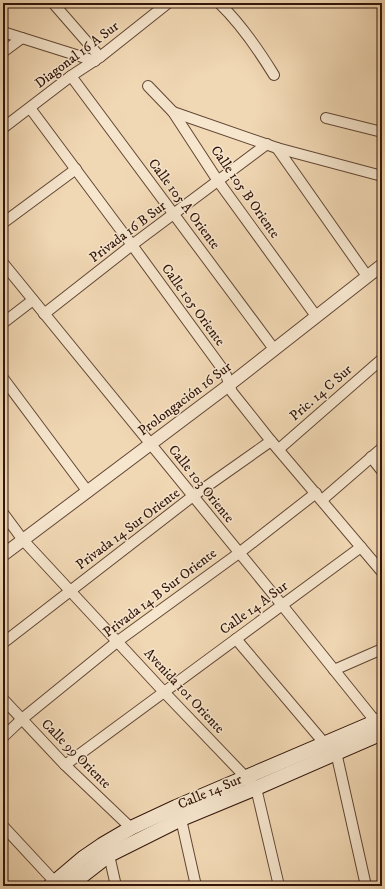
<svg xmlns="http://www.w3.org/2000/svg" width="385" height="889" font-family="'IM FELL DW Pica',serif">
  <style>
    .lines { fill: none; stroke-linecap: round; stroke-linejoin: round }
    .minor-casing { stroke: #624634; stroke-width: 12 }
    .tertiary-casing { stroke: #624634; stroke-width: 14 }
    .secondary-casing { stroke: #33150a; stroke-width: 16 }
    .minor { stroke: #f6e6ce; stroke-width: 10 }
    .tertiary { stroke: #f6e6ce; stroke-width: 12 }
    .secondary { stroke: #f6e6ce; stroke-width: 14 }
    .labels { text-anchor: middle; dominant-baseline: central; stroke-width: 3; stroke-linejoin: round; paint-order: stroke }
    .street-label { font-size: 14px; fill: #33150a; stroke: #f6e6ce }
  </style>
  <rect width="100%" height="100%" fill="#f1d8b4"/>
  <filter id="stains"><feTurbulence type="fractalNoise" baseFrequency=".005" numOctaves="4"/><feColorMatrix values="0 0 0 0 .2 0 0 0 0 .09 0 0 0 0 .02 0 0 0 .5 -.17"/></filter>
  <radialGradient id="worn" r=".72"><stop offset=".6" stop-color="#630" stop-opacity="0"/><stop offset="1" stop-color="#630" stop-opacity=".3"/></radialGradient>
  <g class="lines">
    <defs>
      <g id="minor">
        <path d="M53,3L100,57"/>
        <path d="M219,3C241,24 258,49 274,75"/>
        <path d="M3,32L95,61"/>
        <path d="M3,52L22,38"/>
        <path d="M71,76L274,349"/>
        <path d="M148,86L173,112L218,181L316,316"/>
        <path d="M30,108L132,245L224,371C228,378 229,385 232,392L271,441L382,572"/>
        <path d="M173,112L277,148L382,176"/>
        <path d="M326,118L382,132"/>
        <path d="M3,128L71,76L100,57L168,3"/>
        <path d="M277,148L367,276"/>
        <path d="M3,223L76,169"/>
        <path d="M3,263L282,605L376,722"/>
        <path d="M44,314L132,245L267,144"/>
        <path d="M3,323L33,300"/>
        <path d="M3,378L88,492"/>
        <path d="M279,449L382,359"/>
        <path d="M371,457L382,471"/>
        <path d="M322,500L382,448"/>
        <path d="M3,513L23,540L164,692L256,788L279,886"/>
        <path d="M236,639L325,744"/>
        <path d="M3,643L193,496L271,441"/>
        <path d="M334,670L382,649"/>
        <path d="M3,699L65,765L131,828"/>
        <path d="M3,737L22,719L118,641L239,553L316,493"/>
        <path d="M336,752L366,886"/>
        <path d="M65,765L361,547"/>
        <path d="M181,819L196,886"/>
        <path d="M3,826L55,882"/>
        <path d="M109,855L116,886"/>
      </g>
      <path id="tertiary" d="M3,555L229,385L382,265"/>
      <g id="secondary">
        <path d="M50,886L83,858L102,845L131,828L176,807L382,719"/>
        <path d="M69,886L109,855L181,819L256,788L382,733"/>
      </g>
    </defs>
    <use href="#minor" class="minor-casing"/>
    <use href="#tertiary" class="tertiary-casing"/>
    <use href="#secondary" class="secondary-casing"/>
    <use href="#minor" class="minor"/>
    <use href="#tertiary" class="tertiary"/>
    <use href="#secondary" class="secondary"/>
  </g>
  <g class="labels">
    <g class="street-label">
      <text transform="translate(77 55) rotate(-37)">Diagonal 16 A Sur</text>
      <text transform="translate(245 192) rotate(55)">Calle 105 B Oriente</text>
      <text transform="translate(184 204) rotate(53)">Calle 105 A Oriente</text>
      <text transform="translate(128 232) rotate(-37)">Privada 16 B Sur</text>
      <text transform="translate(193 305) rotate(54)">Calle 105 Oriente</text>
      <text transform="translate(321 393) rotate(-41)">Pric. 14 C Sur</text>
      <text transform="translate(185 399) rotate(-37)">Prolongación 16 Sur</text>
      <text transform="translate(201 484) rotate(51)">Calle 103 Oriente</text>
      <text transform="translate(128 529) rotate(-37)">Privada 14 Sur Oriente</text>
      <text transform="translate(160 593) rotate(-37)">Privada 14 B Sur Oriente</text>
      <text transform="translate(254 608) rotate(-36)">Calle 14 A Sur</text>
      <text transform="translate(184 691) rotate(47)">Avenida 101 Oriente</text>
      <text transform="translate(76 754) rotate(45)">Calle 99 Oriente</text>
      <text transform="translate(210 792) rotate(-23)">Calle 14 Sur</text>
    </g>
  </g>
  <rect width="385" height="889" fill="none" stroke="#f1d8b4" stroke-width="16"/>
  <rect x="4" y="4" width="377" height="881" fill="none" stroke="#33150a" stroke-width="2"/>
  <rect x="8" y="8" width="369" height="873" fill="none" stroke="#33150a"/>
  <rect width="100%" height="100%" filter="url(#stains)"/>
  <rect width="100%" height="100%" fill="url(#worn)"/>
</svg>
